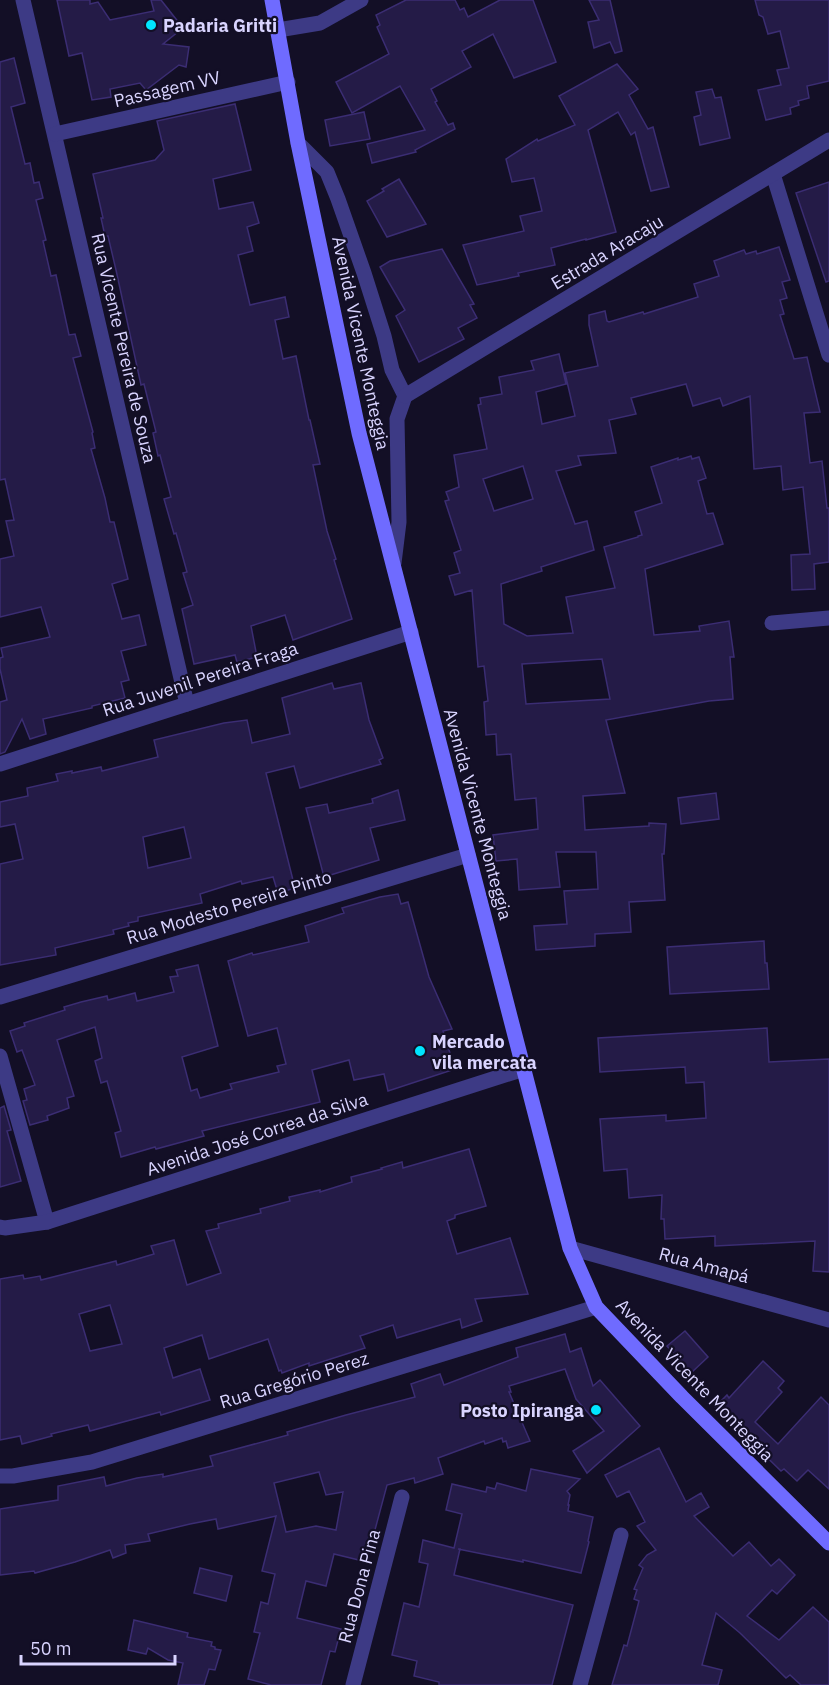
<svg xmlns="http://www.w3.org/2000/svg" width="829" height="1685" font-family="'IBM Plex Sans',sans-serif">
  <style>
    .building { fill: #241b47; stroke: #3b2d73; stroke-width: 1.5; fill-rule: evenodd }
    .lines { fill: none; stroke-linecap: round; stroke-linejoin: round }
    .minor { stroke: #3d3a85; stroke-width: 15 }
    .tertiary { stroke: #3d3a85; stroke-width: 15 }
    .secondary { stroke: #6f6bff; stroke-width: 15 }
    .poi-dot { fill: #00e5ff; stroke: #130f26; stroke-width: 2 }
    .labels { text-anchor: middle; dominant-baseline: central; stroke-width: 4.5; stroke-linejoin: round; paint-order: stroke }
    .poi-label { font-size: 18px; font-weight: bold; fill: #d9d4ff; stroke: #130f26; text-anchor: start }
    .street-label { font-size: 18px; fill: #d9d4ff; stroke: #130f26 }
  </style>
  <rect width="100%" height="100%" fill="#130f26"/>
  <g class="building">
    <path d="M57,0H90V4L98,2L110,20L154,11L151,0H161L183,28L163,44L189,47L186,67L179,65L146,90L140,83L110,89L111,97L92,100L82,53L69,56Z"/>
    <path d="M406,0H455L460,10L464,8L468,17L500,0H533L556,62L514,78L493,34L462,51L471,67L431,89L437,101L435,102L448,125L453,123L455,129L415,150L416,152L372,163L367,144L425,130L400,86L352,113L336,82L389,54L377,27L380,25L376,15Z"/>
    <path d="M589,0H610L622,51L615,53L610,42L594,48L588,22L599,20Z"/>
    <path d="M755,0H829V81L807,86L809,98L798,101L799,105L790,108L791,114L766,120L758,90L781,85L777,70L789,68L780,31L768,34L763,17L759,15Z"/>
    <path d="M14,58L25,103L11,107L25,164L30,163L34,183L39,182L43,198L36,200L46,240L43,241L51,276L56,275L69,335L75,334L81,356L73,358L93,432L92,433L95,448L91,449L105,498L110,522H114L128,579L112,584L122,619L139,615L146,645L121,651L129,680L121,682L125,698L92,706V708L43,719L46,734L30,739L22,719L5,752L0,754V702L7,700L0,669V658L3,657L1,648L50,637L41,607L0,617V559L14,556L6,521L14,520L5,479L0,480V62Z"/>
    <path d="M617,64L638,89L629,95L648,129L653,127L669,187L651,191L635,132L631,135L618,112L588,130L616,232L586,240V239L551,248L555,265L518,273L519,276L477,285L463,245L524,231L520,216L542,211L534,178L512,182L506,159L537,139L538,141L575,125L559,96Z"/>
    <path d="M712,89L715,98L721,97L730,138L700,145L694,117L701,115L696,92Z"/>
    <path d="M235,104L251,170L213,179L219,209L253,202L259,223L247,227L253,251L238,255L250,305L285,297L289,317L275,320L283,359L296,356L309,420H310L320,464L313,465L327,531L336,559L334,560L352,619L293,640L285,615L251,626L257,657L237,662L235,655L194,664L182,609L193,605L183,573L187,572L176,533L174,534L164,499L171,497L160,455L158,456L153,433L156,432L144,384L141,385L116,270L108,236H105L101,218H103L93,174L155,160L164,150L157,121Z"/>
    <path d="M364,112L370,139L330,146L325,120Z"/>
    <path d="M399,179L426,224L387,237L367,201L384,191L382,189Z"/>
    <path d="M829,182V281L826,282L796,193Z"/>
    <path d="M779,247L790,280L782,282L787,298L780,300L784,314L780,315L794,359L807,357L820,412L804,413L810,463L822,461L827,508H829V562L814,564L815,589L792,590L791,555L810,554L803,487L783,490L781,466L754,469L750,396L723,406L720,398L693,406L686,384L631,398L636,414L609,420L616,453L578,456L581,465L556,471L575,524L587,521L594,550L541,567L542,571L501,584L504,624L527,636L573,633L566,597L615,588L604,547L638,537V536L642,535L635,512L662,503L651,467L678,458V460L691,456L692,459L699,457L706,478L698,481L707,514L713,513L723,544L645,569L654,635L700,631L699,626L729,621L734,657H730L733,699L709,701L606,720L625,793L583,796L585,830L649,826V823L666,824L664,854H662L665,900L629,902L631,932L595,934V946L536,950L534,926L567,924L564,891L598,889L596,852H556L560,887L519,890L517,859L496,861L493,835L538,829L536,798L515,800L511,754L497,755L496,734L486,735L484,702L488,701L484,666L478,667L472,590L455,595L449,576L460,573L454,553L461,550L445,501L449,500L446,492L459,487L454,455L487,449L478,405L481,404L480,398L502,394L499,377L534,370L531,361L559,354L566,384L536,392L542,424L575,416L565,373L598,366L589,325V315L605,311L607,321L609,322L643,312L644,314L698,297L694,284L719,276L714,261L744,250L746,254L756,251L757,254ZM523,466L533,499L494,511L483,479ZM602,659L610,699L526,704L522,664Z"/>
    <path d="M442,249L474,304L470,305L477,318L458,328L464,339L419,362L396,316L405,310L380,267L390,261Z"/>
    <path d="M332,683L334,689L361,683L369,720L383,758L379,760L381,764L300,788L294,766L266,773L295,888L278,893L273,877L242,884L241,881L200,894L202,903L138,917V921L128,923L129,926L113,930L114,934L55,948L56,955L0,965V864L23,859L15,824L0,827V802L28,796L27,788L58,781L56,774L72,771V773L101,767L102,771L158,757L154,740L224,723L247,720L252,743L290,734L282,698ZM184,827L191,858L148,868L143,837Z"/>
    <path d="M398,790L405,820L370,828L379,860L324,877L306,808L327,804L329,813L373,803L372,799Z"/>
    <path d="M716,793L719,819L681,824L678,798Z"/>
    <path d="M398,894L401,904L408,902L429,977L452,1029L443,1031L455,1069L388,1091L384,1074L354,1080L349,1060L312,1070L320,1102L202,1131L204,1136L156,1149L155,1147L121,1157L115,1133L121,1131L107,1081L101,1083L95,1061L102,1058L95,1027L57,1040L74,1096L67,1098L69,1108L47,1116L48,1120L30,1125L23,1101L27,1100L24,1089L35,1085L22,1050L17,1052L10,1031L25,1026L24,1023L65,1010L64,1007L81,1002L107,996L108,1000L135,993L137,1001L174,992L170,977L178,976L176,970L198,965L218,1046L182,1057L191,1091L197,1089L200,1098L232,1089L230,1084L279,1072L277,1066L286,1064L277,1028L248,1036L228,961L252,953L253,955L309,942L305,926L344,913L342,908L380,897Z"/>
    <path d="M764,941L765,963H767L769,989L670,994L667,947Z"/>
    <path d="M767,1028L769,1062L829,1059V1272L813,1271L815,1241L715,1246V1236L665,1239L664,1219H661L662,1195L629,1198L627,1169L604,1171L600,1119L666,1115V1121L706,1118L704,1082L686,1083L685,1067L600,1072L598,1038Z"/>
    <path d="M4,1106L11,1130L7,1131L21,1181L0,1187V1108Z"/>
    <path d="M469,1149L486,1206L455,1215V1218L447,1221L457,1254L510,1238L528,1294L475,1299L482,1321L462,1328L460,1319L397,1338L393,1325L360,1336L365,1348L309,1366V1363L282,1373L281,1370L279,1371L268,1339L209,1359L202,1335L164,1348L173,1378L200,1369L210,1400L161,1415L160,1412L90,1431L88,1425L51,1434L52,1436L22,1444L20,1436L0,1440V1279L23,1275L24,1279L40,1276L41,1280L116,1261L117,1265L154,1254L151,1246L174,1240L187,1285L221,1273L206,1231L219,1228L218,1224L261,1213L260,1209L290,1201L289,1197L320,1190V1192L352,1182L351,1177L382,1169L381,1168L402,1162L403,1168ZM110,1305L122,1344L90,1351L79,1314Z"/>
    <path d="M685,1331L708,1357L691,1373L667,1346Z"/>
    <path d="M565,1334L570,1352L581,1348L593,1386L600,1380L640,1426L587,1473L573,1451L604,1431L576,1399L565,1369L509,1386L511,1392H509L530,1441L508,1448L506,1441L503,1442L502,1438L485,1444L484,1441L438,1458L443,1474L415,1483L414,1478L387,1485L372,1541L367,1540L363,1561L334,1554L326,1586L306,1581L297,1618L341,1629L335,1652L330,1651L321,1685H271L248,1679L260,1633L254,1632L261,1602L268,1604L275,1574L262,1571L276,1516L218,1529L216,1519L190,1524L148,1534L150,1541L125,1545L126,1553L113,1558L110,1550L75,1562L35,1573L34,1571L0,1575V1509L58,1500V1486L104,1477L106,1486L137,1478L163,1474V1477L213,1466L210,1456L288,1435L287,1432L346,1415L415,1397L411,1384L440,1374L444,1385L518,1357L516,1348ZM319,1472L326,1495L343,1492L336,1530L316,1526L286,1532L274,1483Z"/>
    <path d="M763,1361L784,1381L778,1388L782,1392L755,1422L778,1444L821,1397L829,1405V1489L808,1470L797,1481L784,1469L781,1471L715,1407L727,1395L729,1398Z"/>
    <path d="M659,1448L686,1502L701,1493L709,1507L694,1516L733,1556L749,1542L771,1566L779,1559L795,1575L777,1594L772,1590L747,1616L779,1640L813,1607L829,1622V1685H801L790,1675L786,1678L740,1633L716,1613L702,1665L722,1670L718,1685H612L624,1645L627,1646L639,1601L634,1599L637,1590L634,1589L643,1568L639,1565L647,1555L656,1550L637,1526L645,1522L629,1491L617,1497L605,1475Z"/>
    <path d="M531,1469L580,1479L567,1491L570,1495L568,1505H569L568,1511L593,1517L588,1541L589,1542L581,1573L523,1560V1562L458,1549H460L454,1575L573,1605L552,1685H439V1682L414,1676L417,1661L392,1655L404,1603L419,1607L428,1564L419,1562L423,1540L454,1548L462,1514L446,1510L452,1484L486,1492L487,1487L495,1489L497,1483L526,1491Z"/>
    <path d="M200,1568L232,1576L226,1601L194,1593Z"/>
    <path d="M134,1620L188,1633L187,1637L212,1642L211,1646L215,1647V1649L221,1650L215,1670L209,1669L204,1685H178L183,1663L168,1660L148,1648L146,1654L128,1650Z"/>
  </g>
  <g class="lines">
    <g class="minor">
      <path d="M23,0L187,704"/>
      <path d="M278,30L320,23L361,0"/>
      <path d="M55,134L288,82"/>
      <path d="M298,143L327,172L338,199L364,273L384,336L392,370L405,396L397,419L399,522L394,563"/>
      <path d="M773,174L829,355"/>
      <path d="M405,396L829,140"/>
      <path d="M772,623L829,618"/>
      <path d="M0,764L411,632"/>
      <path d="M0,997L468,855"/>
      <path d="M0,1056L47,1222"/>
      <path d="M570,1248L829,1320"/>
      <path d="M0,1476H13L92,1462L596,1307"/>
      <path d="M353,1685L402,1497"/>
      <path d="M580,1685L621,1535"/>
    </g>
    <path class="tertiary" d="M0,1227L5,1228L47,1222L524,1069"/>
    <path class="secondary" d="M272,0L298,143L359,433L570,1248L596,1307L682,1397L829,1543"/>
  </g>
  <g class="poi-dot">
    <circle cx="151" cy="25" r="6"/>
    <circle cx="420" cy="1051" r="6"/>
    <circle cx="596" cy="1410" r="6"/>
  </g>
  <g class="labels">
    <g class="poi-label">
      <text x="163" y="25">Padaria Gritti</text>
      <text x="432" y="1041">Mercado<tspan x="432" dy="21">vila mercata</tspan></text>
      <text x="584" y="1410" text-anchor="end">Posto Ipiranga</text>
    </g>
    <g class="street-label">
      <text transform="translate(167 89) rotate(-13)">Passagem VV</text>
      <text transform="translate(607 252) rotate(-31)">Estrada Aracaju</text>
      <text transform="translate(361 343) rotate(78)">Avenida Vicente Monteggia</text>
      <text transform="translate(124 348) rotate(77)">Rua Vicente Pereira de Souza</text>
      <text transform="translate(200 679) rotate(-18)">Rua Juvenil Pereira Fraga</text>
      <text transform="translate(478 814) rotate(75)">Avenida Vicente Monteggia</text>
      <text transform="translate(229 907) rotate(-17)">Rua Modesto Pereira Pinto</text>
      <text transform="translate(257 1134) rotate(-18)">Avenida José Correa da Silva</text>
      <text transform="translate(704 1265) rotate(15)">Rua Amapá</text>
      <text transform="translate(294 1380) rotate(-17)">Rua Gregório Perez</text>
      <text transform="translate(695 1380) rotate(46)">Avenida Vicente Monteggia</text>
      <text transform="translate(359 1586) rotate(-75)">Rua Dona Pina</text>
    </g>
  </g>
  <path d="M21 1655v9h154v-9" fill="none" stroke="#d9d4ff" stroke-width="3"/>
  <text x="30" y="1655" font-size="18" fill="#d9d4ff" stroke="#130f26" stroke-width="4.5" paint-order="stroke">50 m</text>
</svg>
